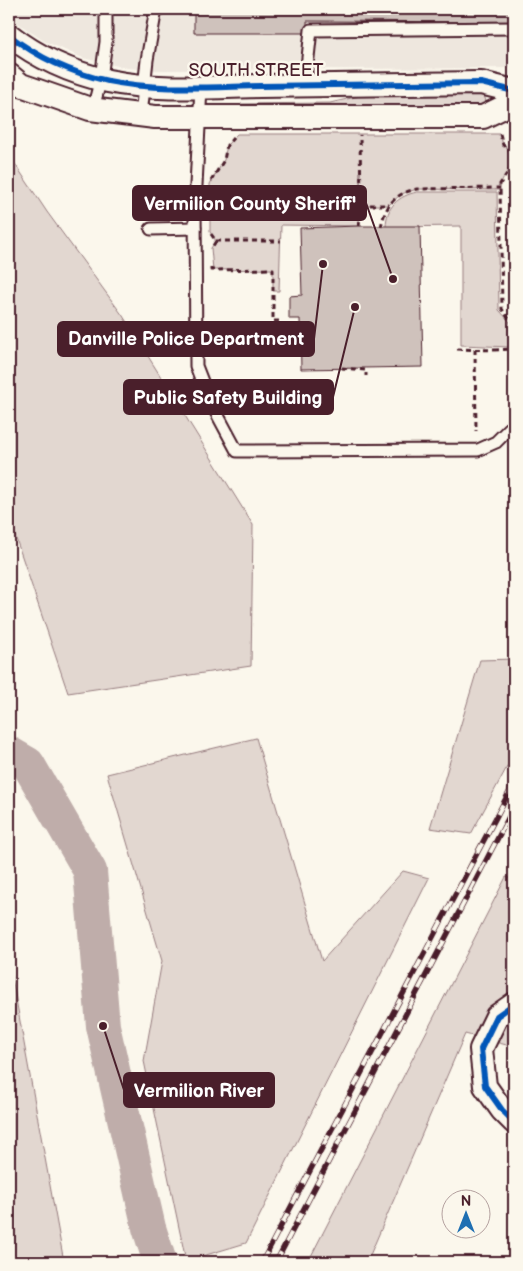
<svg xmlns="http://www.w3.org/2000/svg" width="523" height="1271" font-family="'Balsamiq Sans',sans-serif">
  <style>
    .built { fill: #eee7de }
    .green { fill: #e2d7d0; stroke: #967b7e }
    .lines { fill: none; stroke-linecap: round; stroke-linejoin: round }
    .river { stroke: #bfadaa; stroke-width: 34 }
    .building { fill: #cfc2bc; stroke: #4a1f2b }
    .service-casing { stroke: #4a1f2b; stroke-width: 15 }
    .minor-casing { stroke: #4a1f2b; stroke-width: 26 }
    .path { stroke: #4a1f2b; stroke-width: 3; stroke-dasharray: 5 4; stroke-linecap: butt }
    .service { stroke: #fbf7ec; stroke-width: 11 }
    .minor { stroke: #fbf7ec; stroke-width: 22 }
    .rail-casing { stroke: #4a1f2b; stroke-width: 5.5 }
    .rail { stroke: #fbf7ec; stroke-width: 4; stroke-dasharray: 11; stroke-linecap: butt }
    .cycleway-casing { stroke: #fbf7ec; stroke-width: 9 }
    .cycleway { stroke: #0057b8; stroke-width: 6 }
    .labels { text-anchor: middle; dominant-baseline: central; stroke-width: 5; stroke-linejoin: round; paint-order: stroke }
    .street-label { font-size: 18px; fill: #4a1f2b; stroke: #fbf7ec }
    .leader { fill: none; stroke: #4a1f2b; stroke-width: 2 }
    .callout-dot { fill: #4a1f2b; stroke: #fbf7ec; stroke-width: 2 }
    .callout { fill: #4a1f2b; stroke: #4a1f2b; stroke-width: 2 }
    .callout-label { font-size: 19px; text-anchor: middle; font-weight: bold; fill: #fff }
  </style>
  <rect width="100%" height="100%" fill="#fbf7ec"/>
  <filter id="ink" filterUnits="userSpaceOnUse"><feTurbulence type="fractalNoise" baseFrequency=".02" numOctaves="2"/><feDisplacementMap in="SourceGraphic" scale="10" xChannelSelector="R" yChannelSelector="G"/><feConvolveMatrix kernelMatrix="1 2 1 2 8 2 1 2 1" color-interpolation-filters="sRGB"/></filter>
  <g filter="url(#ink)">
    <path class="built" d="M9,9H514V68L157,70L127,68L83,58L44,41L9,17Z"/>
    <g class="green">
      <path d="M479,91C483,94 485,96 486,102L482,108L238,107L241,104L330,103L377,92Z"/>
      <path d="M237,134H500L503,145L509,149C516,172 500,173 500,190L417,189L401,194L389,205H361L360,169L359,226L281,225L279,291H273V269L213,270L211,248L216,241L210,232V184L224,160L227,145Z"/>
      <path d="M9,155L47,212L123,316L253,525L251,666L68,693L9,518Z"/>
      <path d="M417,192H497L499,310L512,324L510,347L461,345V226L386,227C386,207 398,196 417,192Z"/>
      <path d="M514,659V754L471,834L430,828L480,660Z"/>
      <path d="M256,738L322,961L403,871L429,878L246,1243L186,1261L144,1061L162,961L107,774Z"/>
      <path d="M506,877L514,880V1047L465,1034L367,1262H308Z"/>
      <path d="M9,961L64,1262H9Z"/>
    </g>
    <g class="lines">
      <path class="river" d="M9,753L28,764L90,871L103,1026L149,1228L160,1262"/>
    </g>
    <g class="building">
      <path d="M194,9H514V22L307,21V33H194Z"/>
      <path d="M359,226H420L423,367L301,369L300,319H289V296L302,295L300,228Z"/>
    </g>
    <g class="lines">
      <defs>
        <g id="service">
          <path d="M305,85L311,30L514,28"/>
          <path d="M201,87L195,205L196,366L208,397L237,451L478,450L496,442L514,424"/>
          <path d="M93,109L101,78L106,42V9"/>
          <path d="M141,115L147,60L156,9"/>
          <path d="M151,229L195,228"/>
        </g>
        <g id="minor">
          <path d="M9,35C37,57 72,73 108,81C157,91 210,87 260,86C334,85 407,84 481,83L514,91"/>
          <path d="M9,75L21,85L90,109L155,117H483L514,102"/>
          <path d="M514,1004L497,1016L481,1049L485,1086L502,1110L514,1122"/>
        </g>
      </defs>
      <use href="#service" class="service-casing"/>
      <use href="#minor" class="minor-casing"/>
      <g class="path">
        <path d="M500,134L503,145L509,149L512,158L510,169L500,184L502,309L513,325V361L510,362"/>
        <path d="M211,181L224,160L227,145L233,138"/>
        <path d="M361,205H389"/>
        <path d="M359,226L361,205L360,135"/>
        <path d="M381,227C385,206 395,193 417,189L500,188"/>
        <path d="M211,234L216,241L211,249"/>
        <path d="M216,241H281"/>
        <path d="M211,268V270L273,269V321H282"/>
        <path d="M457,349L494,350"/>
        <path d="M475,349L476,431"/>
        <path d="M494,350L513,349"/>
        <path d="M342,368L366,370V376"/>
      </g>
      <use href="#service" class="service"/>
      <use href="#minor" class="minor"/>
      <defs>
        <g id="rail">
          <path d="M262,1262L514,783"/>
          <path d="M276,1262L514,807"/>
        </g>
      </defs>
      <use href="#rail" class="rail-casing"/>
      <use href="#rail" class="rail"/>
      <defs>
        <g id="cycleway">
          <path d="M9,35C37,57 72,73 108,81C157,91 210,87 260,86C334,85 407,84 481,83L514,91"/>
          <path d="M514,1004L497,1016L481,1049L485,1086L502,1110L514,1122"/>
        </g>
      </defs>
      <use href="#cycleway" class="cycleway-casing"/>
      <use href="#cycleway" class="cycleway"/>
    </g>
  </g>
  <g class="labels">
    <g class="street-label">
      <text x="256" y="70">SOUTH STREET</text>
    </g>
  </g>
  <path class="leader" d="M393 279L366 203M323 264L314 339M355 307L333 397M103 1026L124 1090"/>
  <g class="callout-dot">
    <circle cx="393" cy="279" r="5"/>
    <circle cx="323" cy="264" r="5"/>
    <circle cx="355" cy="307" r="5"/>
    <circle cx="103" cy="1026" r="5"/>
  </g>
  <g class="callout">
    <rect x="133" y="186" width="233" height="34" rx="5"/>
    <rect x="58" y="322" width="256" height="34" rx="5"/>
    <rect x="124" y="380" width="209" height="34" rx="5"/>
    <rect x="124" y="1073" width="150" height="34" rx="5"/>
  </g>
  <g class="callout-label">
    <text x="250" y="210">Vermilion County Sheriff'</text>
    <text x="186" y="345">Danville Police Department</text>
    <text x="228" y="404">Public Safety Building</text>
    <text x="199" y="1097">Vermilion River</text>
  </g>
  <rect width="523" height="1271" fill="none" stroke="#fbf7ec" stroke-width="30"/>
  <rect x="15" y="15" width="493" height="1241" fill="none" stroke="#4a1f2b" stroke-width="2" filter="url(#ink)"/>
  <g transform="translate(466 1214)"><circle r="24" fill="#fbf7ec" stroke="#b4a19f"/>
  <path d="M0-4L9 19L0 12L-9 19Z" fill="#1f6fb2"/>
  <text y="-8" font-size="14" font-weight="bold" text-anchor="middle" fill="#4a1f2b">N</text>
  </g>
</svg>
